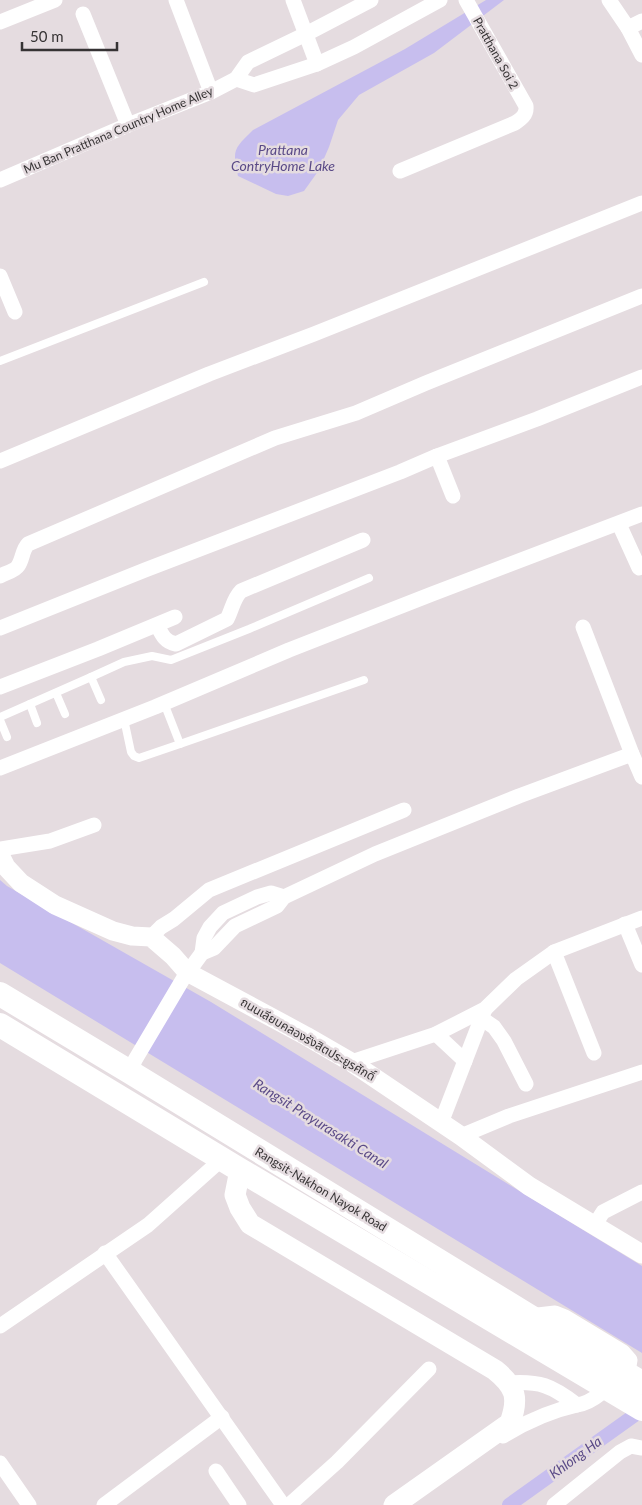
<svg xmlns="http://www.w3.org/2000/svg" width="642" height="1505" font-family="Lato,'Noto Sans Thai',sans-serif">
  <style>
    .water { fill: #c7beee }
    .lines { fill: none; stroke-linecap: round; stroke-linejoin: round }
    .canal { stroke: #c7beee; stroke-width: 14 }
    .service { stroke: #fff; stroke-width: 8 }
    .minor { stroke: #fff; stroke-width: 15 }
    .tertiary { stroke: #fff; stroke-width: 19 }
    .secondary { stroke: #fff; stroke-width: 21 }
    .primary { stroke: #fff; stroke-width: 24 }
    .labels { text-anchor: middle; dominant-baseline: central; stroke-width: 5; stroke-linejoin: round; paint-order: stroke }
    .street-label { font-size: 12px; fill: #363334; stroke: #e5dce0 }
    .water-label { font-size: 14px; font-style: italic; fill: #5a4a87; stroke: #e5dce0 }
  </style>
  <rect width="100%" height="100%" fill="#e5dce0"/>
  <g class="water">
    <path d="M486,0H504L434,53L359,95L338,120L329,147L319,170L304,191L288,196L276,194L238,176C232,149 234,149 253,130L405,49Z"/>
    <path d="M0,880L7,886L211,1002L642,1266V1353L0,963Z"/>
  </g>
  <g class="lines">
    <path class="canal" d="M509,1505L642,1410"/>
    <g class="service">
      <path d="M0,361L204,282"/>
      <path d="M91,677L124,662L152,656L171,660L249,629L369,578"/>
      <path d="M56,693L65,714"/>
      <path d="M30,704L37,723"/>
      <path d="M0,717L91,677L101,700"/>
      <path d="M124,719L131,752L134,756L139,758L180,744L164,703"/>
      <path d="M0,720L7,737"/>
      <path d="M180,744L364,680"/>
    </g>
    <g class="minor">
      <path d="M176,0L211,92"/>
      <path d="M293,0L317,64"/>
      <path d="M609,0L628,28L642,21"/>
      <path d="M83,14L128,125"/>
      <path d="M0,22L55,0"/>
      <path d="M628,28L642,55"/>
      <path d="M236,79L254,85L317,64L354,47L440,0"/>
      <path d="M400,171L515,123C521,119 527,115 526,106L466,0"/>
      <path d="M0,180L128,125L211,92L236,79L248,62L306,34L371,0"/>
      <path d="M0,276L15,312"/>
      <path d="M437,456L453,496"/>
      <path d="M0,461L209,374L314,334L642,203"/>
      <path d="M619,524L639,568"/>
      <path d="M0,576C5,573 15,571 18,566C23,559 22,550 28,544L275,438L356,413L426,383L642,296"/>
      <path d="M157,625C162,635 165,642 176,644L227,619C232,610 233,599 241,591L363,540"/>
      <path d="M583,627L632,754"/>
      <path d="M0,628L145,570L400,472L437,456L537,419L642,377"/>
      <path d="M0,687L98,649L175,617"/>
      <path d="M0,768L155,707L289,650L432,594L642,514"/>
      <path d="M0,849L50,841L94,825"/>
      <path d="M625,924L642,965"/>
      <path d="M151,937L161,927L174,919L209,890L404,810"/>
      <path d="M554,952L594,1053"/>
      <path d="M202,953L204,938L210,927L223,913L257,897L271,893L284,897"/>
      <path d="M481,1018L494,1027L504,1041L526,1084"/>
      <path d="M436,1034L465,1061"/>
      <path d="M351,1062L436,1034L485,1009L516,979L554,952L642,918"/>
      <path d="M130,1072L135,1060L183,979L202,953L214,948L235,926L277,906L284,897L375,854L519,796L632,754L642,777"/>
      <path d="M441,1123L485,1009"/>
      <path d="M461,1136L509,1116L642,1072"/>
      <path d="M594,1226L603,1212L642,1192"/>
      <path d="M105,1253L283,1505"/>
      <path d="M0,1326L148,1225L222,1159"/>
      <path d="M508,1383C540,1381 551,1385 577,1405C596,1403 615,1380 629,1366L630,1360L623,1352L565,1317L555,1313L529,1316"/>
      <path d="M503,1436C526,1422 550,1411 577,1405"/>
      <path d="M0,1463L29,1505"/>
      <path d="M216,1471L239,1505"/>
      <path d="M104,1505L222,1417"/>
      <path d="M289,1505L337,1462L429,1369"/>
      <path d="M554,1505L620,1452L631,1446L642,1448"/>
    </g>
    <path class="tertiary" d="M0,855L6,867L21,883L55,905L113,931L132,936L151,937L173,956L187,972L306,1036L351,1062L461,1136L529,1186L642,1254"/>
    <path class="secondary" d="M240,1170L235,1195L240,1208L250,1224L495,1370C516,1387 519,1398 510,1423L394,1505"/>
    <g class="primary">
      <path d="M0,994L130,1072L529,1316L642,1383"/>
      <path d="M0,1025L240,1170L642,1409"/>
    </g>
  </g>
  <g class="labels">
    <g class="street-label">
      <text transform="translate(496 53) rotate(61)">Pratthana Soi 2</text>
      <text transform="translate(118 130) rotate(-23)">Mu Ban Pratthana Country Home Alley</text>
      <text transform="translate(308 1039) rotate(30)">ถนนเลียบคลองรังสิตประยูรศักดิ์</text>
      <text transform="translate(321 1189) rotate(31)">Rangsit-Nakhon Nayok Road</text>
    </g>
    <g class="water-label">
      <text x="283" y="149">Prattana<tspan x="283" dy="16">ContryHome Lake</tspan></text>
      <text transform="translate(321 1123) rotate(32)">Rangsit Prayurasakti Canal</text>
      <text transform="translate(575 1457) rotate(-36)">Khlong Ha</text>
    </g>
  </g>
  <path d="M22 42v8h95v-8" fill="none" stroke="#363334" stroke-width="2.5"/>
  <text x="30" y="42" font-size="15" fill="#363334" stroke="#e5dce0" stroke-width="4" paint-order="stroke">50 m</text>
</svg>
